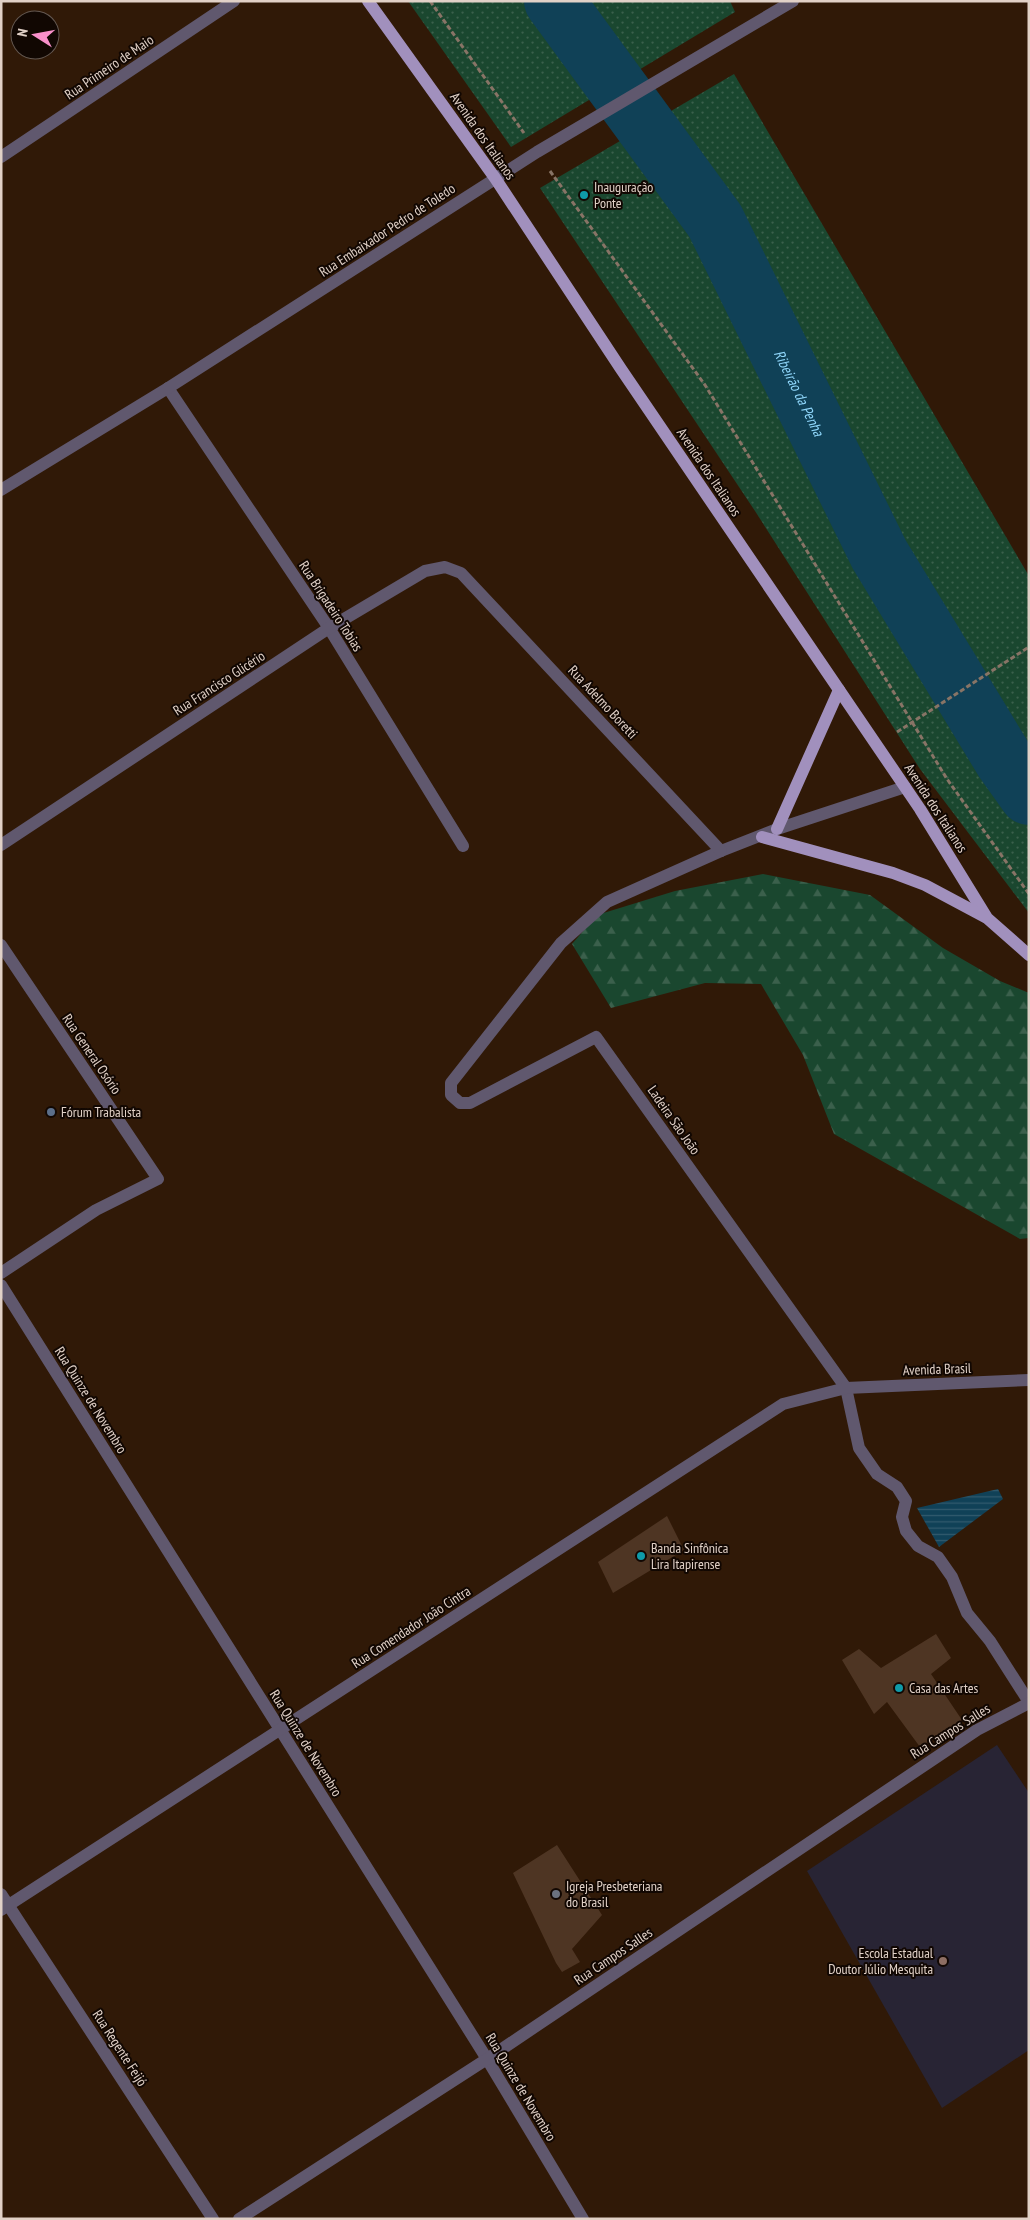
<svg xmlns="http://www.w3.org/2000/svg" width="1030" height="2220" font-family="'PT Sans Narrow',sans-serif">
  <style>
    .education { fill: #282434 }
    .forest { fill: url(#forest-firs) }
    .park { fill: url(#park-dots) }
    .water { fill: url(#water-rules) }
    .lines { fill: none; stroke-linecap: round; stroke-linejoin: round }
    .river { stroke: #104157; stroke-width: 60 }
    .building { fill: #4e3523 }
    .path { stroke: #887466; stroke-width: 3; stroke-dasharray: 5 2.5; stroke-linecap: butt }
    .minor { stroke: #60586e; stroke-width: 12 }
    .major { stroke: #a190bd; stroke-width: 12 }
    .culture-dot { fill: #0f9aa8; stroke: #110702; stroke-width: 2 }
    .service-dot { fill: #5c6f8a; stroke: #110702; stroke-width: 2 }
    .worship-dot { fill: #6b7280; stroke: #110702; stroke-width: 2 }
    .education-dot { fill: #8d6e63; stroke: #110702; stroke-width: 2 }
    .labels { text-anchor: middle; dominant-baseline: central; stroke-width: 4; stroke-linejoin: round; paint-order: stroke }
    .street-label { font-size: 14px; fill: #e1d1c7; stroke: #110702 }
    .poi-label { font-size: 14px; fill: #e1d1c7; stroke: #110702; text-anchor: start }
    .water-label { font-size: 15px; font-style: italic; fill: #8ed5f9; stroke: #110702 }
  </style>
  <defs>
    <pattern id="forest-firs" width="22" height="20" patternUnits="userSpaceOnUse" patternTransform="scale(1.25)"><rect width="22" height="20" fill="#1a472f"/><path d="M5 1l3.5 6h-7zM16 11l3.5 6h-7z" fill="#3b604c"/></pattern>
    <pattern id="park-dots" width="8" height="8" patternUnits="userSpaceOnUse" patternTransform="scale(1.25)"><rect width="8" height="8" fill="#1a472f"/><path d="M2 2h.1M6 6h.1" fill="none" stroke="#3b604c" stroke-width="1.8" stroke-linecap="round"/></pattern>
    <pattern id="water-rules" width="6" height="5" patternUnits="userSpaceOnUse" patternTransform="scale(1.25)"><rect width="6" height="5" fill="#104157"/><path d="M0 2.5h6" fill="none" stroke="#325b6e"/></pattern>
  </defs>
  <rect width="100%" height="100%" fill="#301907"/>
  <path class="education" d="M997,1745L1029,1793V2050L942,2108L807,1871Z"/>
  <path class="forest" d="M763,874L870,895L943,948L1000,981L1029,993V1238L1020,1239L834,1134L803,1055L761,984L705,983L611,1008L572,944L597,915L675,891Z"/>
  <g class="park">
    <path d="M408,1H730L735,12L511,147Z"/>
    <path d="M734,74L1029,576V913L920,769L755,511L540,188Z"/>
  </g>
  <path class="water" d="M998,1489L1003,1499L939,1547L917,1508Z"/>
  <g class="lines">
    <path class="river" id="s1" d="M554,1L715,221L879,554L1004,760L1029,795"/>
  </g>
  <g class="building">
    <path d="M667,1516L684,1550L613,1593L598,1562Z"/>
    <path d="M936,1634L951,1658L931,1674L962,1720L920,1747L887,1702L874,1714L842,1660L859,1649L881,1668Z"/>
    <path d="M557,1845L602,1915L572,1949L580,1962L562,1972L556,1963L513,1873Z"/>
  </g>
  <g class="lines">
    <g class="path">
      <path d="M430,1L524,133"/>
      <path d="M550,171L705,385L947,779L1029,894"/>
      <path d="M897,732L1029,647"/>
    </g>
    <g class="minor">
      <path d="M1,157L234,1"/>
      <path d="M168,388L329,628L463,846"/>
      <path d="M1,490L168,388L537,152L793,1"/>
      <path d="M905,787L777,829L721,851L607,902L561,943L451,1083V1095L460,1103H470L596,1037L846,1388L859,1448L877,1474L897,1487L906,1501L902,1517L906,1531L918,1546L938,1557L952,1577L967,1613L990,1641L1029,1702"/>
      <path d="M1,845L329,628L425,571L445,567L461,573L721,851"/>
      <path d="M1,945L158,1179L96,1210L1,1273"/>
      <path d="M1,1285L487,2059L583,2219"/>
      <path d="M1,1894L213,2219"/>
      <path d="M1,1910L783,1404L846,1388L1029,1380"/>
      <path d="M239,2219L487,2059L977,1730L1029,1703"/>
    </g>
    <g class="major">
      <path d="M368,1L495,178L621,369L920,809L987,918L1029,955"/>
      <path d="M777,829L839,690"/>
      <path d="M762,837L893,873L925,885L985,917"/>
    </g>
  </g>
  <g class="culture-dot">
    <circle cx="584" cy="195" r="5"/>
    <circle cx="641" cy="1556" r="5"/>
    <circle cx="899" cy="1688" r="5"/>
  </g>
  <circle class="service-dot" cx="51" cy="1112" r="5"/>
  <circle class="worship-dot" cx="556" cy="1894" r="5"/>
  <circle class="education-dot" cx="943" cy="1961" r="5"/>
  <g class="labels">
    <g class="street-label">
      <text transform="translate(109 67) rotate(-34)">Rua Primeiro de Maio</text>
      <text transform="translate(483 136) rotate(55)">Avenida dos Italianos</text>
      <text transform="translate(387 230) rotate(-33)">Rua Embaixador Pedro de Toledo</text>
      <text transform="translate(709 472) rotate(56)">Avenida dos Italianos</text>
      <text transform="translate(331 606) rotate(57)">Rua Brigadeiro Tobias</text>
      <text transform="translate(219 683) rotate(-33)">Rua Francisco Glicério</text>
      <text transform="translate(603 702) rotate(47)">Rua Adelmo Boretti</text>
      <text transform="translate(936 808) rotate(57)">Avenida dos Italianos</text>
      <text transform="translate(92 1054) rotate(56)">Rua General Osório</text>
      <text transform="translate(674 1120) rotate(55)">Ladeira São João</text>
      <text transform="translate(937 1369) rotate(-2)">Avenida Brasil</text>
      <text transform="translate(91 1400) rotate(58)">Rua Quinze de Novembro</text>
      <text transform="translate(411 1627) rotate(-33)">Rua Comendador João Cintra</text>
      <text transform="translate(950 1731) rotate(-32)">Rua Campos Salles</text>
      <text transform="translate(306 1743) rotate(58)">Rua Quinze de Novembro</text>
      <text transform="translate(613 1956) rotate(-34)">Rua Campos Salles</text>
      <text transform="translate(120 2048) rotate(57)">Rua Regente Feijó</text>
      <text transform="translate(521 2087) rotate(59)">Rua Quinze de Novembro</text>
    </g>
    <g class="poi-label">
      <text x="594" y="187">Inauguração<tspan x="594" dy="16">Ponte</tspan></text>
      <text x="61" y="1112">Fórum Trabalista</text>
      <text x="651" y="1548">Banda Sinfônica<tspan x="651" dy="16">Lira Itapirense</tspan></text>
      <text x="909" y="1688">Casa das Artes</text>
      <text x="566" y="1886">Igreja Presbeteriana<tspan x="566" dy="16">do Brasil</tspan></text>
      <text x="933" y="1953" text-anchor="end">Escola Estadual<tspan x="933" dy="16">Doutor Júlio Mesquita</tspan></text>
    </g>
    <g class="water-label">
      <text stroke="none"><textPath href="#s1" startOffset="464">Ribeirão da Penha</textPath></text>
    </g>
  </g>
  <rect width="1030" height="2220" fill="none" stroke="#e1d1c7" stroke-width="5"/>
  <g transform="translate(35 35) rotate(281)"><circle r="24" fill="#110702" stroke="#645851"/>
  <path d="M0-4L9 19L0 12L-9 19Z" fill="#f990ca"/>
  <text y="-8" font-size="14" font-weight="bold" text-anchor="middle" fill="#e1d1c7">N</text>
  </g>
</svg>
